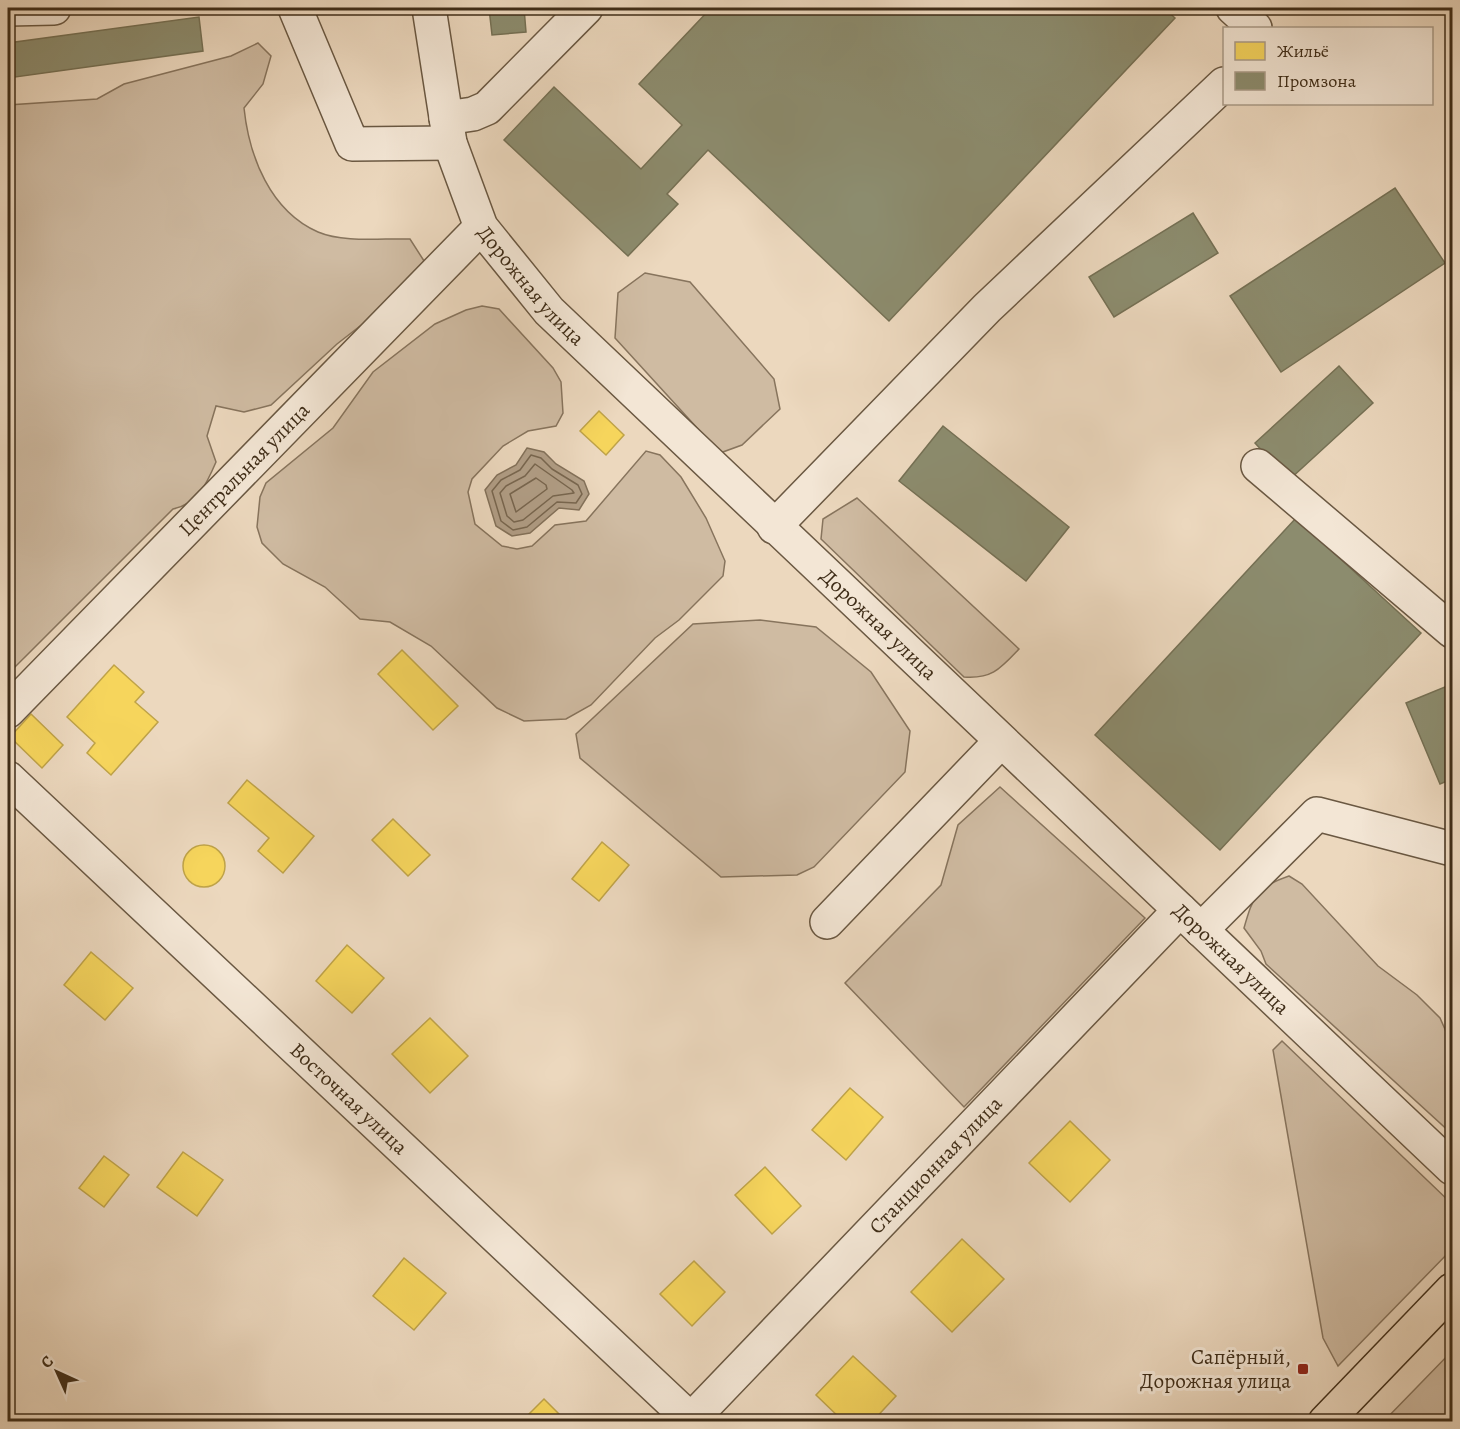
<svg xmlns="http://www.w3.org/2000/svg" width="1460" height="1429" font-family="Alegreya,serif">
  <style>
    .green { fill: #cfbba2; stroke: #87745d; stroke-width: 1.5 }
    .water { fill: #b19e86; stroke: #83715a; stroke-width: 1.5 }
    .homes { fill: #f6d55c; stroke: #bfa348; stroke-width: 1.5 }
    .industry { fill: #8c8c6e; stroke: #757054; stroke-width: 1.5 }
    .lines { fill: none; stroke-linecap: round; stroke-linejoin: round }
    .shore { stroke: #78664f; stroke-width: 1.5 }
    .minor-casing { stroke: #6a5842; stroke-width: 36 }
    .major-casing { stroke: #3f2d18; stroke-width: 36 }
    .minor { stroke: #f3e6d5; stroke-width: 33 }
    .major { stroke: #ecd8be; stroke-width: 33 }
    .poi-dot { fill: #8f2418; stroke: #f3e6d5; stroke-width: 2 }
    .labels { text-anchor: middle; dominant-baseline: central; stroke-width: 6; stroke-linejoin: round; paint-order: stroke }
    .street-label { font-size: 21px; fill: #3f2d18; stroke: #f3e6d5 }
    .poi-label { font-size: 21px; fill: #3f2d18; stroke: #f3e6d5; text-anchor: end }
  </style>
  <rect width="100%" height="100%" fill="#ecd8be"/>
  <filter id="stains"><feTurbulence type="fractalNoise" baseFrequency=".00333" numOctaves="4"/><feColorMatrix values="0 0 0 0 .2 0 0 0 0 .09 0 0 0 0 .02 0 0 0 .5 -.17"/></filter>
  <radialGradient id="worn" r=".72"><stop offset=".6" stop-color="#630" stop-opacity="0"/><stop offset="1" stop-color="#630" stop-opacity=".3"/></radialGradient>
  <g class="green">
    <path d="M258,43L271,56L263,84L244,108C249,156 270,211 318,232C344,243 382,238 410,239L426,264L387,305L337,344L271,405L244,412L216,406L207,436L216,462C207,483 198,504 173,509L8,674V105L97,99L124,84L231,56Z"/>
    <path d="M645,273L690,282L774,379L780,409L742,445L720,453L615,338L618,293Z"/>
    <path d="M482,306L499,309L553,368L561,382L563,413L556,426L528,431L503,446L472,479L468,492L475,524L502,546L517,549L532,546L555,525L586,521L646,451L660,455L681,477L706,518L725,561L723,576L679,620L655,638L591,705L566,719L524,721L497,708L431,646L390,622L360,619L325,587L283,564L262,543L257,527L260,497L266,483L333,428L373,372L435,324L466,310Z"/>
    <path d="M857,498L1019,649C1000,669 992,679 964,677L821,539L823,519Z"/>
    <path d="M760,620L816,627L871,672L910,731L905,772L814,867L797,875L721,877L580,758L576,734L693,624Z"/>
    <path d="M1000,787L1145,918L964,1107L845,983L941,885L958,825Z"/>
    <path d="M1289,876L1302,884L1378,966L1417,995L1440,1018L1452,1045V1134L1266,964L1261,951L1244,928C1253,897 1256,887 1289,876Z"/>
    <path d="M1282,1041L1452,1204V1249L1338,1366L1323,1338L1273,1050Z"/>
    <path d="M1452,1351V1421H1384Z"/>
  </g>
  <path class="water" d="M527,448L544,452L556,464L584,481L589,494L579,510L559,508L530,533L512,536L496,526L485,490L497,475L516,465Z"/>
  <g class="homes">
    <path d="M599,411L624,435L606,455L580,431Z"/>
    <path d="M402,650L458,706L433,730L378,674Z"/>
    <path d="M114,665L144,692L135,702L158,722L111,775L87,753L95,743L67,717Z"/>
    <path d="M31,714L63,745L42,768L10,737Z"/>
    <path d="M247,780L314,836L283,873L258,851L269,838L228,803Z"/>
    <path d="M393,819L430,855L408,876L372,840Z"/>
    <path d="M602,842L629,865L599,901L572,879Z"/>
    <circle cx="204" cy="866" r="21"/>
    <path d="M347,945L384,978L352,1013L316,981Z"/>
    <path d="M91,952L133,988L105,1020L64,985Z"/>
    <path d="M430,1018L468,1056L430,1093L392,1054Z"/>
    <path d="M850,1088L883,1117L846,1160L812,1130Z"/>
    <path d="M1070,1121L1110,1160L1070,1202L1029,1163Z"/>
    <path d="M183,1152L223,1180L197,1216L157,1187Z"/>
    <path d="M104,1156L129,1175L104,1207L79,1188Z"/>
    <path d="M765,1167L801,1206L772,1234L735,1195Z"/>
    <path d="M962,1239L1004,1279L952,1332L911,1292Z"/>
    <path d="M404,1258L446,1293L414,1330L373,1296Z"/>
    <path d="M694,1261L725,1292L692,1326L660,1294Z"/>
    <path d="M853,1356L896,1396L872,1422H844L816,1395Z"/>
    <path d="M544,1399L567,1422H521Z"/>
  </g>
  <g class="industry">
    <path d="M489,8H524L526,32L492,35Z"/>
    <path d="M711,8H1164L1175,18L889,321L708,150L667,194L678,204L628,256L504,140L554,87L641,169L682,125L639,84Z"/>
    <path d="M199,17L203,51L8,78V43Z"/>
    <path d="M1395,188L1445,263L1281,372L1230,296Z"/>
    <path d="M1193,213L1218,253L1114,317L1089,277Z"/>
    <path d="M1339,366L1373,403L1289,480L1255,443Z"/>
    <path d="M943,426L1069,527L1026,581L899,481Z"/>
    <path d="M1296,518L1421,633L1220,850L1095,735Z"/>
    <path d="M1452,684V779L1440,784L1406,703Z"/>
  </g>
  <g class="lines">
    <g class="shore">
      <path d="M531,455L541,458L552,469L578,485L582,494L576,503L557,502L527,527L513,530L501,521L492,491L501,480L520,470Z"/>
      <path d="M535,464L572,490L574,493L553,496L523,520L514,522L507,516L500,493L506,486L525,476Z"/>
      <path d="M536,478L546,485L547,489L516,512L510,494Z"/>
    </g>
    <defs>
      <g id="minor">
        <path d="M295,8L352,144L450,143"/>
        <path id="s1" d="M429,8L450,143L481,227L549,311L1452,1168"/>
        <path d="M1233,8L1255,28"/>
        <path d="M8,9L54,8"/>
        <path d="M446,118L473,114L487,108L586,8"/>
        <path d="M1258,466L1452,631"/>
        <path d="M774,527L987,308L1224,84"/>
        <path id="s2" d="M8,711L481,227"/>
        <path id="s3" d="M8,778L691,1420"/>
        <path d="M827,922L1001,741"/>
        <path d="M1201,930L1317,814L1452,849"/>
        <path id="s4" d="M689,1422L1180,910"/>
      </g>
      <path id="major" d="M1325,1422L1452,1290"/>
    </defs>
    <use href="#minor" class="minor-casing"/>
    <use href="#major" class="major-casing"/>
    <use href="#minor" class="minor"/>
    <use href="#major" class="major"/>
  </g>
  <rect class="poi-dot" x="1297" y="1363" width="12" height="12" rx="3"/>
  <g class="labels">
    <g class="street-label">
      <text stroke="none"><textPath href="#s1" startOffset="303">Дорожная улица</textPath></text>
      <text stroke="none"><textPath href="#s2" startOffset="338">Центральная улица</textPath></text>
      <text stroke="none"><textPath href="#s1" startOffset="789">Дорожная улица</textPath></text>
      <text stroke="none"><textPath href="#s1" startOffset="1275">Дорожная улица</textPath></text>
      <text stroke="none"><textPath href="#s3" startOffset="468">Восточная улица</textPath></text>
      <text stroke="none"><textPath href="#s4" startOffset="356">Станционная улица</textPath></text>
    </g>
    <g class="poi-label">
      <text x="1291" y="1357">Сапёрный,<tspan x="1291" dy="24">Дорожная улица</tspan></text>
    </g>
  </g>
  <rect width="1460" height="1429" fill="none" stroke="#ecd8be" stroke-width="30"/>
  <rect x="9" y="9" width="1442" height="1411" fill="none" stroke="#3f2d18" stroke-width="3"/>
  <rect x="15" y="15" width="1430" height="1399" fill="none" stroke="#3f2d18" stroke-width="1.5"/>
  <rect x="1223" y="27" width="210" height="78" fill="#f3e6d5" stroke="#ab9c89" stroke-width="1.5"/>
  <rect x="1235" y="42" width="30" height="18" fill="#f6d55c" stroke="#ab9c89" stroke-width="1.5"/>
  <text x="1277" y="57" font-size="18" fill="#3f2d18">Жильё</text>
  <rect x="1235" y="72" width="30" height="18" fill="#8c8c6e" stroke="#ab9c89" stroke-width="1.5"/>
  <text x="1277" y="87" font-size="18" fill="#3f2d18">Промзона</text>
  <g transform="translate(57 1372) rotate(315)" stroke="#f3e6d5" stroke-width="4.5" paint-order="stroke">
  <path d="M0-4.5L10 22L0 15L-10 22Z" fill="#3f2d18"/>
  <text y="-9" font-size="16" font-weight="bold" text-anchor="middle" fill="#3f2d18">С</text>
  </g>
  <rect width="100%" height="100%" filter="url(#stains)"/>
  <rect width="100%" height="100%" fill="url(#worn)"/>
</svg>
